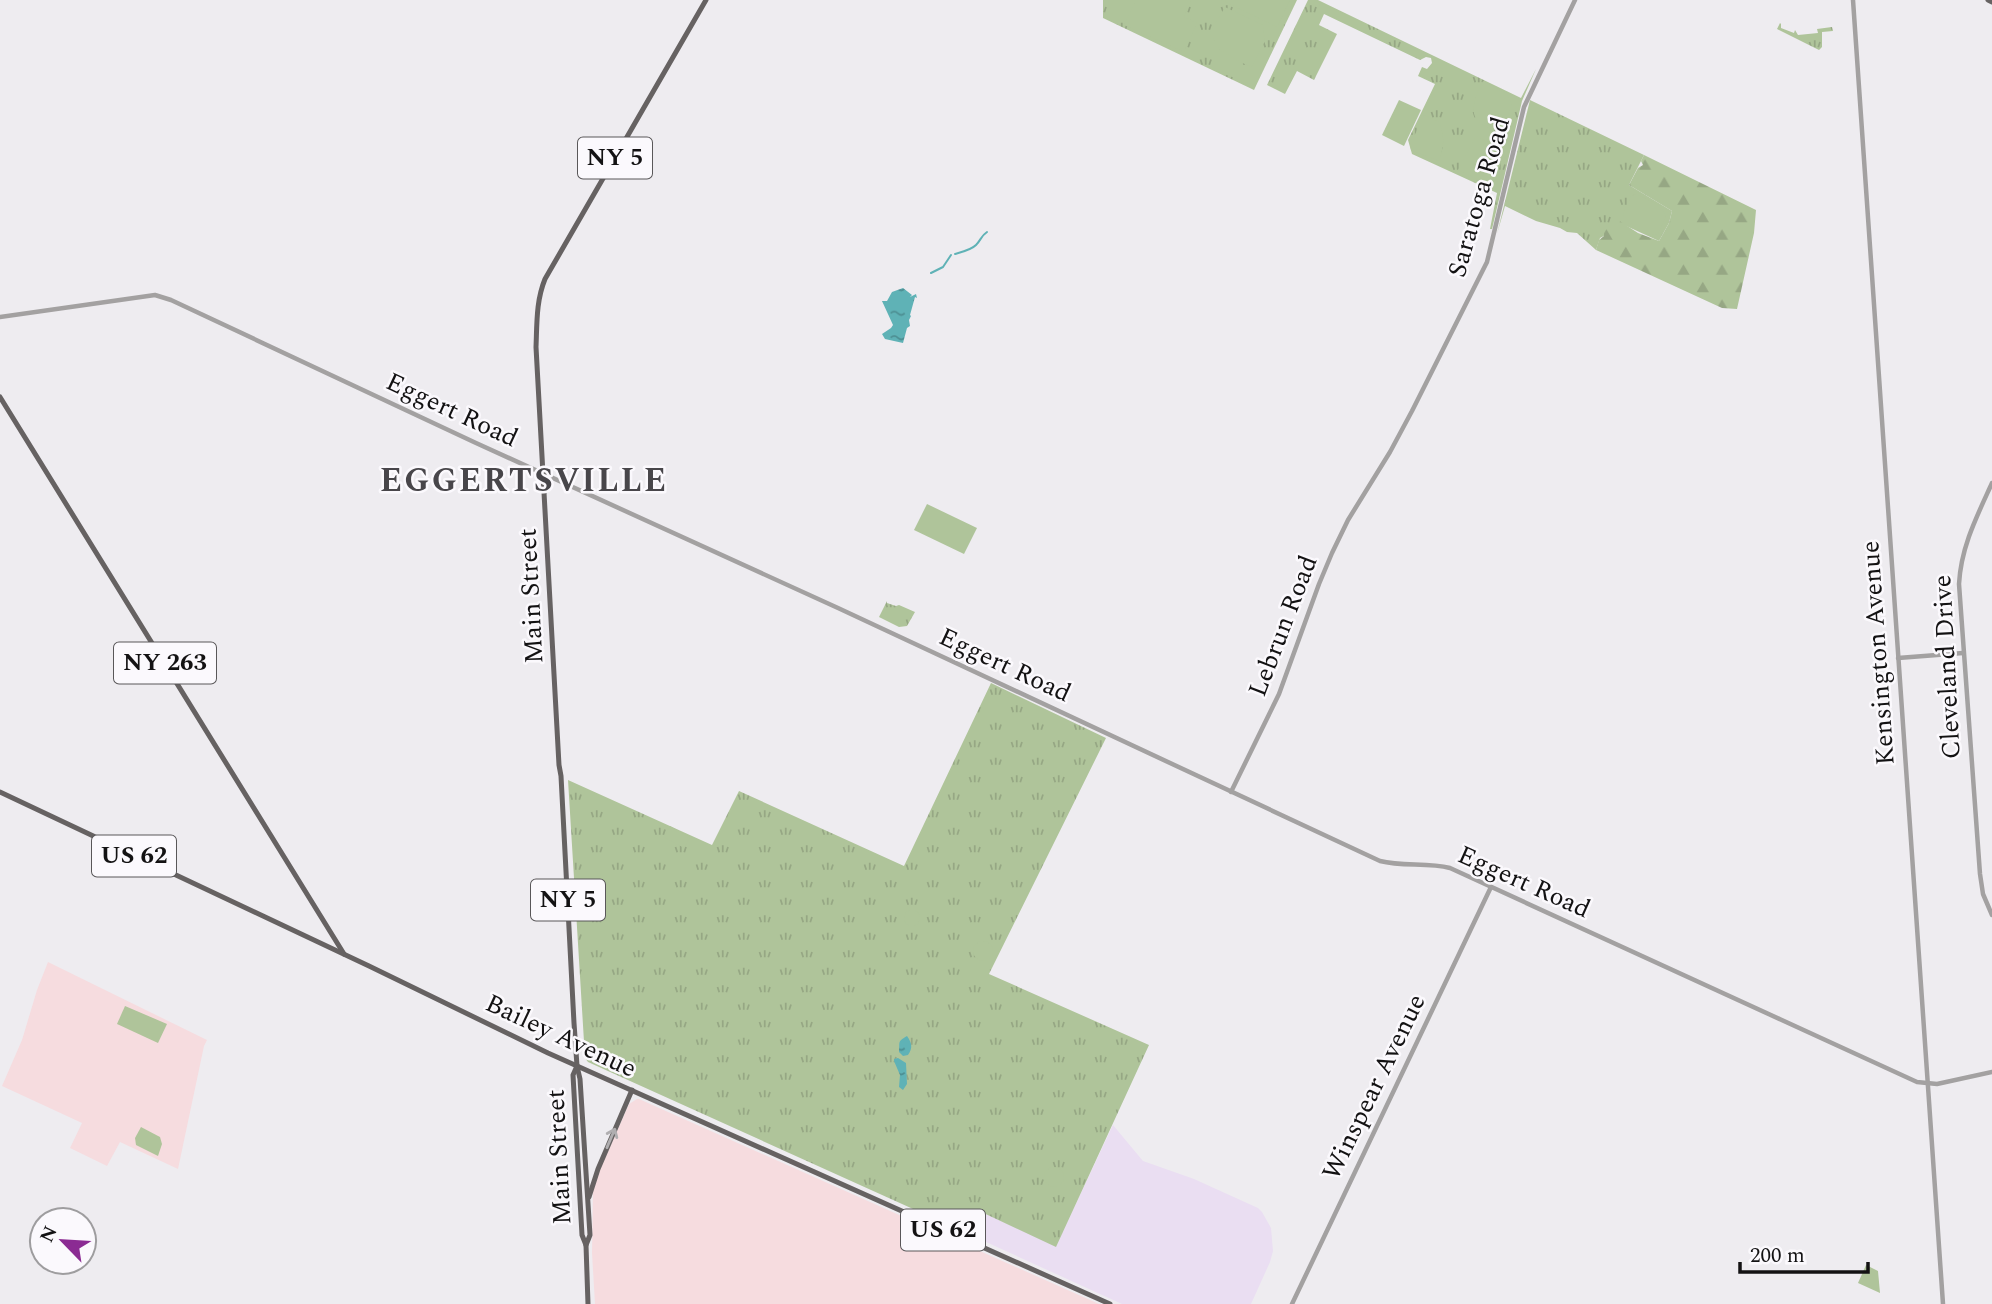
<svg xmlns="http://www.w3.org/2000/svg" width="1992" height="1304" font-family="Spectral,serif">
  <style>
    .education { fill: #f6dcdf }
    .medical { fill: #eadef2 }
    .grass { fill: url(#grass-tufts) }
    .forest { fill: url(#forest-firs) }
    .park { fill: #afc49a }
    .water { fill: url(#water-ripples) }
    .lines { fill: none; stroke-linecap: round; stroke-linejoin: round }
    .stream { stroke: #5fb2b6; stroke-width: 2 }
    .minor { stroke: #a3a1a1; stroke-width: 4.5 }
    .major { stroke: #666262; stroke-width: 5 }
    .oneway { stroke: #b0aeb0 }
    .labels { text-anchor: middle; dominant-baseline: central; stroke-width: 5; stroke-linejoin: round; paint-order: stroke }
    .shield { fill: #fbf9fd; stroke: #595759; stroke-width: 2 }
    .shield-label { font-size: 24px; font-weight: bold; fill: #131213 }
    .street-label { font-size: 26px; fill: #131213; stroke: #fbf9fd }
    .district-label { font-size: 33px; font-weight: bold; letter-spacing: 2px; fill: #48464a; stroke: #fbf9fd }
  </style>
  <defs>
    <pattern id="grass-tufts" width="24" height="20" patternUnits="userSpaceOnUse" patternTransform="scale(1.75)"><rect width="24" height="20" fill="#afc49a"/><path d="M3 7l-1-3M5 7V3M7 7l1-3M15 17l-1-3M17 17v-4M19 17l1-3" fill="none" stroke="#96a784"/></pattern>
    <pattern id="forest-firs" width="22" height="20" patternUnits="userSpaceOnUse" patternTransform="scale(1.75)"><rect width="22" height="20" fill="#afc49a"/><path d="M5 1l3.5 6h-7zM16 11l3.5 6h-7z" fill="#96a784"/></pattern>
    <pattern id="water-ripples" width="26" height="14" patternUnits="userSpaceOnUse" patternTransform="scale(1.75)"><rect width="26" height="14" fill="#5fb2b6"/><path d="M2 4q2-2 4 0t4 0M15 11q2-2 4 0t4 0" fill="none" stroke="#4d8f93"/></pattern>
  </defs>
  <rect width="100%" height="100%" fill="#eeecf0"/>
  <g class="education">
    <path d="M48,962L207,1040L204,1046L178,1169L120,1142L107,1166L70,1148L82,1123L2,1086L22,1040L37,990Z"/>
    <path d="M637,1099H639L1099,1304H595L592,1253L593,1191L597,1176L629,1104Z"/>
  </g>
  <path class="medical" d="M1113,1125L1143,1161L1194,1179L1258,1208L1262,1212L1271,1228L1273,1251L1270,1262L1251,1304H1122L964,1232L975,1209L1056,1246Z"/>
  <g class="grass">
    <path d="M1103,0H1297L1254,90L1103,18Z"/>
    <path d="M1308,0H1318L1521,98L1536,69L1522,101L1492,229H1490L1497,193L1412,154L1408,140L1435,84L1418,76L1422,67L1427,69L1432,63L1431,58L1426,57L1420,60L1324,14L1319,25L1337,34L1314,80L1297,71L1285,94L1267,85Z"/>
    <path d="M1780,23L1781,24V28L1794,33L1795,30L1798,35L1818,33L1817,29L1832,27L1833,31L1822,32V47L1819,50L1777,29Z"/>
    <path d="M1530,100L1644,155L1629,185L1672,211L1669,223L1659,241L1624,225L1600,238L1596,250L1577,233L1567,232L1560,228L1536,221L1505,206L1497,234Z"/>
    <path d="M887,601V603L896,606L899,605L915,612L907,626L899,627L879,617Z"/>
    <path d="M991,683L1106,738L989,974L1149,1045L1056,1247L975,1209L964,1232L588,1062L585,1058L568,780L712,845L739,791L904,866Z"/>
  </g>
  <path class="forest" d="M1644,155L1756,210L1754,233L1737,309L1722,308L1596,250L1599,240L1604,236V231L1615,218L1638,233L1659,241L1669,223L1672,211L1629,185L1638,168L1643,165L1641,161Z"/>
  <g class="park">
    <path d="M1133,0H1191L1184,17L1197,23L1184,52L1124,25L1135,2Z"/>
    <path d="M1221,0H1290L1277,27Z"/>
    <path d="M1225,7L1263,25L1265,41L1252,67L1240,62L1220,50L1210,32Z"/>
    <path d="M1483,81L1507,94L1512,104L1501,132C1467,124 1469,108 1483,81Z"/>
    <path d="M1399,100L1421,110L1404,146L1382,135Z"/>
    <path d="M1424,115L1439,122C1445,136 1444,147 1439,161L1411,150L1410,145Z"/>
    <path d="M1476,136L1505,150L1495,181L1489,185L1458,170Z"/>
    <path d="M1636,194L1661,206L1666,216L1658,234L1650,235L1623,217L1624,211L1631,196Z"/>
    <path d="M927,504L977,528L964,554L914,530Z"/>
    <path d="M670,826L690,837L684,848L664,837Z"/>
    <circle cx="912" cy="918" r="8"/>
    <circle cx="983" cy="951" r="10"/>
    <path d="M125,1006L167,1024L158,1043L117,1024Z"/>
    <path d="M141,1127L160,1137L162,1144L158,1156L136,1145L135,1138Z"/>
    <circle cx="1054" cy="1177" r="10"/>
    <path d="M1866,1265L1878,1271L1880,1293L1858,1283Z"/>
  </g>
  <g class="water">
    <path d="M903,288L912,295L910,297L916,294L917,298L915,297L910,315L911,316L909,320L910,326L907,328L903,343L885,339L882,334L891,328L893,325L882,301H887L892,292Z"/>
    <path d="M907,1036C912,1043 913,1048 908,1055L903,1056L899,1052C900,1041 897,1042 907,1036Z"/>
    <path d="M898,1058L906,1063L907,1084L903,1090L899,1087L900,1075L894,1061V1059Z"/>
  </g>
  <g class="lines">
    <g class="stream">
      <path d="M955,254C962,252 971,250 976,245C981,240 981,236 987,232"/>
      <path d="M931,273L943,267L951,255"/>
    </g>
    <g class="minor">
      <path d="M1853,0L1943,1304"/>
      <path d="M0,317L155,295L171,300L476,443L838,608L1380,861C1403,867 1427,862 1450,868L1917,1082L1937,1084L1992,1072"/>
      <path d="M1992,483C1977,516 1961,547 1959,584L1980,874L1983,894L1992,915"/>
      <path d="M1898,658L1963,653"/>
      <path d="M1231,792L1279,694L1319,584L1332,553L1348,520L1390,452L1412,411L1487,262L1524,107L1575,0"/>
      <path d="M1292,1304L1491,887"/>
    </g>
    <g class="major">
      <path d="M1988,0L1992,2"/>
      <path d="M0,397L344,954"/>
      <path d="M0,792L369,966L548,1053L1110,1304"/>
      <path d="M577,1066L573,1075L582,1235L586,1245L588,1304"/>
      <path d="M589,1197L598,1169L632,1090"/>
      <path d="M586,1245L590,1235L580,1079L577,1066L574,1023L561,776L559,765L536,347C537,324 536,301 545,279L706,0"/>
    </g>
  </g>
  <defs><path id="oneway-shaft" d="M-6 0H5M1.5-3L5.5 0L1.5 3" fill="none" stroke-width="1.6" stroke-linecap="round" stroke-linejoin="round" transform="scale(1.75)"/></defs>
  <use class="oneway" href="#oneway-shaft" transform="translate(611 1138) rotate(-67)"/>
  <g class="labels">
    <g class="shield">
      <rect x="578" y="137.5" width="74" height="41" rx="5"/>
      <rect x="114" y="642.5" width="102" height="41" rx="5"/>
      <rect x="92" y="835.5" width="84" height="41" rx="5"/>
      <rect x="531" y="879.5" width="74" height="41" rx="5"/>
      <rect x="901" y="1209.5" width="84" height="41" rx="5"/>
    </g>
    <g class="shield-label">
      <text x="615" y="158">NY 5</text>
      <text x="165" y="663">NY 263</text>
      <text x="134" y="856">US 62</text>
      <text x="568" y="900">NY 5</text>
      <text x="943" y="1230">US 62</text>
    </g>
    <g class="street-label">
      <text transform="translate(1479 197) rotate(-74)">Saratoga Road</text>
      <text transform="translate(452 410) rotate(25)">Eggert Road</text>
      <text transform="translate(531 596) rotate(-93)">Main Street</text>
      <text transform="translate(1283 626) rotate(-69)">Lebrun Road</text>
      <text transform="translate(1878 653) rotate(-94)">Kensington Avenue</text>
      <text transform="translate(1005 665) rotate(25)">Eggert Road</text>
      <text transform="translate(1947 667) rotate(-93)">Cleveland Drive</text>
      <text transform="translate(1524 882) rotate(24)">Eggert Road</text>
      <text transform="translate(561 1036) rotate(25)">Bailey Avenue</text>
      <text transform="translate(1374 1087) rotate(-64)">Winspear Avenue</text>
      <text transform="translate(559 1157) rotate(-93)">Main Street</text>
    </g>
    <g class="district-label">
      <text x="524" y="481">EGGERTSVILLE</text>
    </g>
  </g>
  <g transform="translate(63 1241) rotate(295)"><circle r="33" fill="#fbf9fd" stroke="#9e9d9f" stroke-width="2"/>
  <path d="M0-5L12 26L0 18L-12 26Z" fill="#8b2b93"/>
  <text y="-10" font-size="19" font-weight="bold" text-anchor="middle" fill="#131213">N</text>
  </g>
  <path d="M1740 1262v10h128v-10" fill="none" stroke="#131213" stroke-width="3.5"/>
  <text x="1750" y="1262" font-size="21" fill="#131213" stroke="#fbf9fd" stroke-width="5" paint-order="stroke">200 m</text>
</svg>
